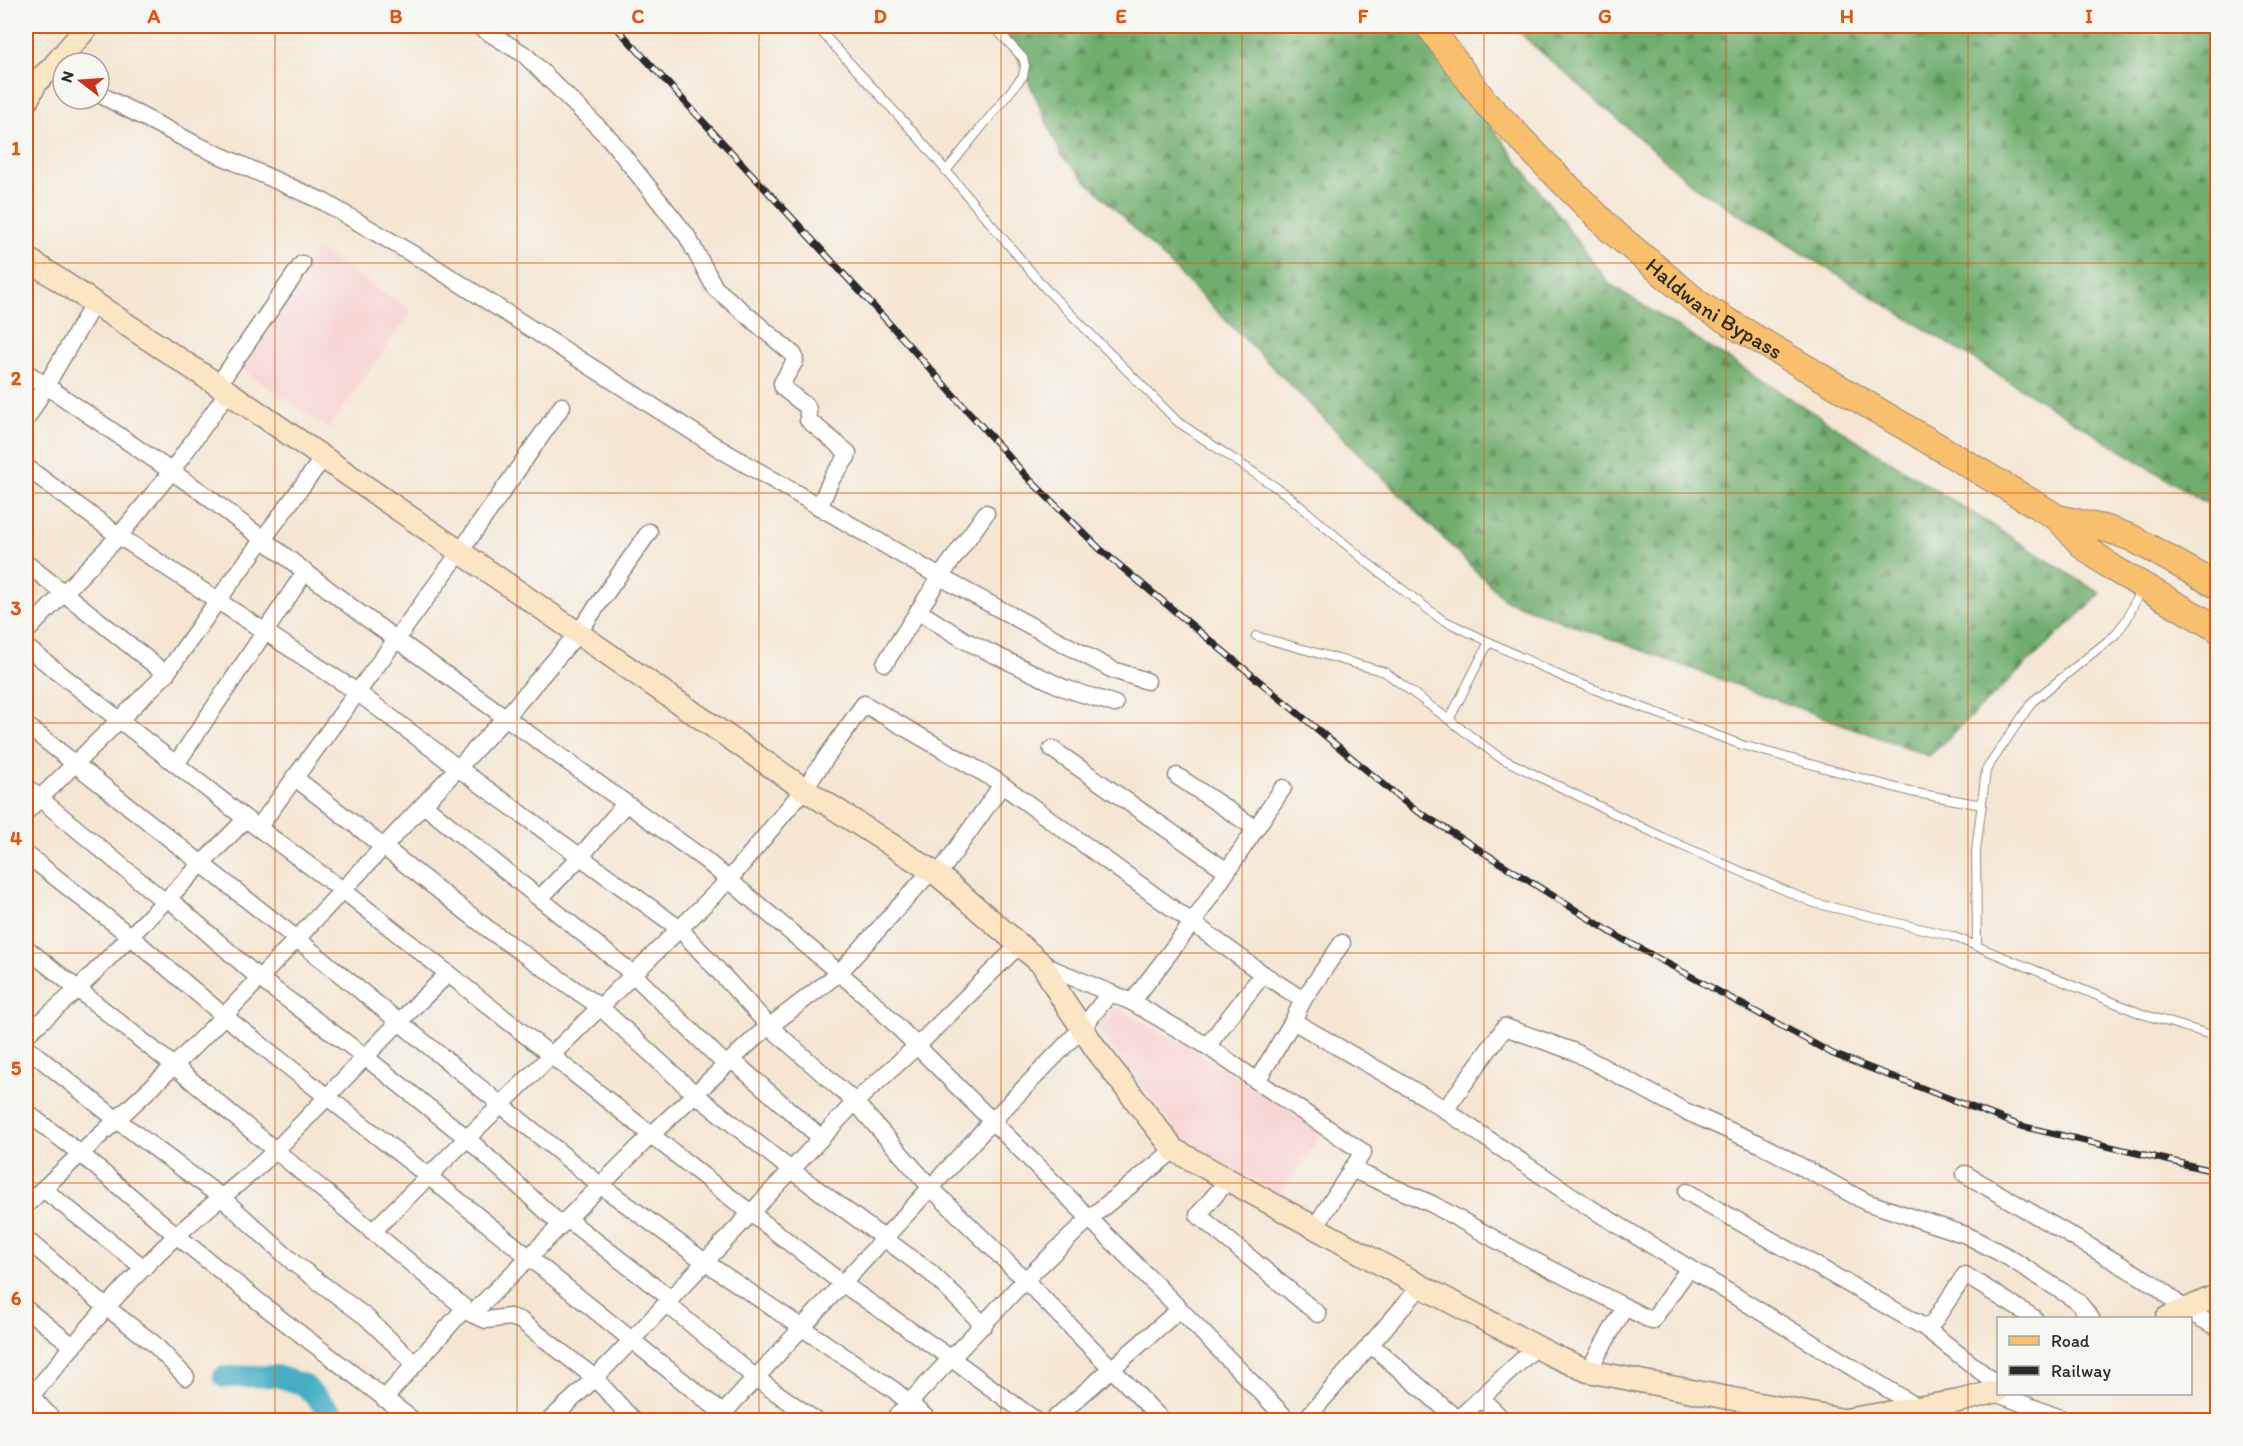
<svg xmlns="http://www.w3.org/2000/svg" width="2243" height="1446" font-family="Itim,sans-serif">
  <style>
    .built { fill: #f7d0cf }
    .forest { fill: url(#forest-firs); stroke: #4e6c4c; stroke-width: 1.5 }
    .lines { fill: none; stroke-linecap: round; stroke-linejoin: round }
    .canal { stroke: #44aec3; stroke-width: 22 }
    .lane-casing { stroke: #90887f; stroke-width: 10 }
    .street-casing { stroke: #90887f; stroke-width: 19 }
    .secondary-casing { stroke: #90887f; stroke-width: 25 }
    .primary-casing { stroke: #90887f; stroke-width: 28 }
    .lane { stroke: #fff; stroke-width: 8 }
    .street { stroke: #fff; stroke-width: 16 }
    .secondary { stroke: #fce5c4; stroke-width: 22 }
    .primary { stroke: #f8bf6c; stroke-width: 26 }
    .rail-casing { stroke: #2b2b2b; stroke-width: 7 }
    .rail { stroke: #f6f6f2; stroke-width: 4.5; stroke-dasharray: 14; stroke-linecap: butt }
    .grid { fill: none; stroke: #df570e; stroke-width: 1.5; stroke-opacity: 0.55 }
    .labels { text-anchor: middle; dominant-baseline: central; stroke-width: 5; stroke-linejoin: round; paint-order: stroke }
    .street-label { font-size: 22px; fill: #2b2b2b; stroke: #f6f6f2 }
    .neatline { fill: none; stroke: #df570e; stroke-width: 2 }
    .grid-label { font-size: 20px; text-anchor: middle; font-weight: bold; fill: #df570e }
  </style>
  <defs>
    <pattern id="forest-firs" width="22" height="20" patternUnits="userSpaceOnUse" patternTransform="scale(1.5)"><rect width="22" height="20" fill="#71ae6e"/><path d="M5 1l3.5 6h-7zM16 11l3.5 6h-7z" fill="#5d8e5b"/></pattern>
  </defs>
  <rect width="100%" height="100%" fill="#f6f6f2"/>
  <filter id="ink" filterUnits="userSpaceOnUse"><feTurbulence type="fractalNoise" baseFrequency=".0167" numOctaves="2"/><feDisplacementMap in="SourceGraphic" scale="12" xChannelSelector="R" yChannelSelector="G"/><feConvolveMatrix kernelMatrix="1 2 1 2 8 2 1 2 1" color-interpolation-filters="sRGB"/></filter>
  <filter id="wash" filterUnits="userSpaceOnUse"><feTurbulence type="fractalNoise" baseFrequency=".008" numOctaves="4" result="noise"/><feDisplacementMap in="SourceGraphic" scale="24" xChannelSelector="R" yChannelSelector="G"/><feGaussianBlur stdDeviation="1.35" result="paint"/><feColorMatrix in="noise" values="0 0 0 0 0 0 0 0 0 0 0 0 0 0 0 0 0 1.4 0 .05"/><feComposite in="paint" operator="in"/></filter>
  <g filter="url(#wash)">
    <rect width="100%" height="100%" fill="#f4e6d3"/>
    <g class="built">
      <path d="M316,249L412,311L328,429L238,366Z"/>
      <path d="M1114,1007L1185,1045L1323,1131L1280,1196L1183,1140L1097,1028Z"/>
    </g>
    <g class="forest">
      <path d="M1004,26H1417L1609,284L2101,594L1929,756L1505,600L1062,156Z"/>
      <path d="M1514,26H2217V510L1694,186L1515,29Z"/>
    </g>
    <g class="lines">
      <path class="canal" d="M224,1377L276,1376L304,1385L338,1420"/>
    </g>
  </g>
  <g filter="url(#ink)">
    <g class="lines">
      <defs>
        <g id="lane">
          <path d="M816,26L917,136L1044,287L1178,422L1286,494L1369,564L1441,619L1567,679L1742,745L1911,792L1982,805"/>
          <path d="M946,171L1023,76L1025,66L1023,58L993,26"/>
          <path d="M1256,636L1385,672L1499,757L1664,838L1814,903L1952,936L2142,1014L2218,1037"/>
          <path d="M1449,720L1489,642"/>
          <path d="M1977,946L1976,851L1986,770L2032,702L2115,635L2127,619L2141,588"/>
        </g>
        <g id="street">
          <path d="M478,26L525,55L610,139L687,236L715,288L794,355L795,361L782,383L783,388L806,406L808,409V420L848,453L847,457L832,478L819,507"/>
          <path d="M99,94L197,145L324,202L431,265L720,449L940,577L1113,670L1147,681"/>
          <path d="M26,372L200,491L358,612L704,859L870,999L1162,1291L1288,1420"/>
          <path d="M218,385L302,264"/>
          <path d="M26,420L94,303"/>
          <path d="M26,467L119,536L357,692L458,768L680,929L770,1027L855,1102L931,1188L1025,1280L1162,1420"/>
          <path d="M26,563L166,674"/>
          <path d="M918,611L966,641L1064,688L1115,704"/>
          <path d="M26,632L119,536L171,472L228,392"/>
          <path d="M26,647L246,819L344,891L717,1187L843,1284L952,1359L1035,1420"/>
          <path d="M885,663L940,577L986,513"/>
          <path d="M26,725L298,940L600,1185L705,1262L894,1390L929,1420"/>
          <path d="M1052,749L1227,871"/>
          <path d="M176,764L305,572"/>
          <path d="M1177,776L1255,828"/>
          <path d="M294,777L492,932L600,1007L695,1094L791,1170L931,1273L984,1325"/>
          <path d="M26,787L164,901"/>
          <path d="M424,805L633,974L726,1065"/>
          <path d="M26,812L166,674L218,600L323,458"/>
          <path d="M258,828L460,552L562,406"/>
          <path d="M26,854L130,936L224,1016L428,1176L731,1420"/>
          <path d="M938,875L1002,785"/>
          <path d="M168,898L260,979L364,1056L467,1138L561,1225"/>
          <path d="M540,898L581,856L626,803"/>
          <path d="M26,948L174,1066L472,1314L486,1320L510,1317L520,1320L595,1378L633,1420"/>
          <path d="M1043,965L1132,1002L1193,922L1283,788"/>
          <path d="M1303,1000L1342,943"/>
          <path d="M1132,1002L1207,1046L1263,974"/>
          <path d="M26,1035L78,989L246,819"/>
          <path d="M1207,1046L1257,1081L1363,1152L1315,1227"/>
          <path d="M26,1047L117,1120L221,1197L295,1264L366,1317L415,1364"/>
          <path d="M732,1060L821,1138"/>
          <path d="M1257,1081L1293,1021"/>
          <path d="M1445,1110L1505,1027L1575,1052L1685,1111L1760,1144L1866,1202L1966,1235L2008,1257L2063,1292L2078,1302L2091,1318"/>
          <path d="M26,1112L81,1154L176,1235L273,1313L413,1420"/>
          <path d="M1351,1169L1432,1204L1525,1256L1625,1307"/>
          <path d="M1965,1174L2157,1286L2184,1309L2218,1328"/>
          <path d="M1228,1180L1198,1215L1318,1314"/>
          <path d="M43,1189L144,1268"/>
          <path d="M1687,1192L1924,1327L1998,1385"/>
          <path d="M26,1205L174,1066L224,1016L506,717L578,633L649,532"/>
          <path d="M567,1219L671,1299"/>
          <path d="M372,1232L729,880L804,789L864,704L994,779L1263,974L1303,1000L1293,1021L1427,1098L1587,1206L1919,1408"/>
          <path d="M26,1239L106,1307L153,1343L186,1377"/>
          <path d="M667,1304L757,1379L815,1420"/>
          <path d="M26,1309L73,1346"/>
          <path d="M472,1314L651,1135L757,1036L839,973L932,870"/>
          <path d="M1928,1330L1965,1275L2034,1318"/>
          <path d="M1370,1344L1458,1420"/>
          <path d="M1588,1371L1625,1307L1652,1321L1689,1268"/>
          <path d="M26,1390L53,1420"/>
          <path d="M1993,1392L2065,1420"/>
          <path d="M32,1395C78,1340 123,1285 176,1236C208,1206 245,1181 276,1150C334,1091 388,1030 448,974"/>
          <path d="M1481,1398L1503,1420"/>
          <path d="M384,1399L465,1308"/>
          <path d="M1458,1419L1536,1347"/>
          <path d="M550,1420L595,1378L631,1341L855,1102L917,1046L1020,944"/>
          <path d="M717,1420L992,1121L1083,1027L1110,993"/>
          <path d="M893,1420L1025,1280L1090,1218L1174,1150"/>
          <path d="M1053,1420L1180,1309"/>
          <path d="M1305,1420L1421,1286"/>
        </g>
        <g id="secondary">
          <path d="M26,102L37,81L51,69L88,26"/>
          <path d="M26,258L218,385L804,789L938,875L1043,965L1060,995L1096,1049L1174,1150L1421,1286L1554,1356L1588,1371L1842,1420"/>
          <path d="M2167,1318L2218,1295"/>
          <path d="M1845,1420L1959,1401L1998,1391"/>
        </g>
        <g id="primary">
          <path id="s1" d="M1429,26L1485,102L1542,161L1612,231L1702,306L2058,518L2083,546L2114,569L2218,629"/>
          <path d="M2058,518L2107,529L2132,538L2218,586"/>
        </g>
      </defs>
      <use href="#lane" class="lane-casing"/>
      <use href="#street" class="street-casing"/>
      <use href="#secondary" class="secondary-casing"/>
      <use href="#primary" class="primary-casing"/>
      <use href="#lane" class="lane"/>
      <use href="#street" class="street"/>
      <use href="#secondary" class="secondary"/>
      <use href="#primary" class="primary"/>
      <defs>
        <path id="rail" d="M615,26L888,322L1028,478L1101,550L1411,807L1617,936L1833,1054L2021,1126L2218,1172"/>
      </defs>
      <use href="#rail" class="rail-casing"/>
      <use href="#rail" class="rail"/>
    </g>
  </g>
  <path class="grid" d="M275,26V1420M517,26V1420M759,26V1420M1001,26V1420M1242,26V1420M1484,26V1420M1726,26V1420M1968,26V1420M26,263H2218M26,493H2218M26,723H2218M26,953H2218M26,1183H2218"/>
  <g class="labels">
    <g class="street-label">
      <text stroke="none"><textPath href="#s1" startOffset="404">Haldwani Bypass</textPath></text>
    </g>
  </g>
  <rect width="2243" height="1446" fill="none" stroke="#f6f6f2" stroke-width="66"/>
  <rect x="1997" y="1317" width="195" height="78" fill="#f6f6f2" stroke="#a5a5a2" stroke-width="1.5"/>
  <rect x="2009" y="1336" width="30" height="9" fill="#f8bf6c" stroke="#a5a5a2" stroke-width="1.5"/>
  <text x="2051" y="1347" font-size="18" fill="#2b2b2b">Road</text>
  <rect x="2009" y="1366" width="30" height="9" fill="#2b2b2b" stroke="#a5a5a2" stroke-width="1.5"/>
  <text x="2051" y="1377" font-size="18" fill="#2b2b2b">Railway</text>
  <g transform="translate(81 81) rotate(287)"><circle r="28" fill="#f6f6f2" stroke="#a5a5a2" stroke-width="1.5"/>
  <path d="M0-4.5L10 22L0 15L-10 22Z" fill="#c8321e"/>
  <text y="-9" font-size="16" font-weight="bold" text-anchor="middle" fill="#2b2b2b">N</text>
  </g>
  <rect x="33" y="33" width="2177" height="1380" class="neatline"/>
  <g class="grid-label">
    <text x="154" y="23">A</text>
    <text x="396" y="23">B</text>
    <text x="638" y="23">C</text>
    <text x="880" y="23">D</text>
    <text x="1121" y="23">E</text>
    <text x="1363" y="23">F</text>
    <text x="1605" y="23">G</text>
    <text x="1847" y="23">H</text>
    <text x="2089" y="23">I</text>
    <text x="16" y="155">1</text>
    <text x="16" y="385">2</text>
    <text x="16" y="615">3</text>
    <text x="16" y="845">4</text>
    <text x="16" y="1075">5</text>
    <text x="16" y="1305">6</text>
  </g>
</svg>
